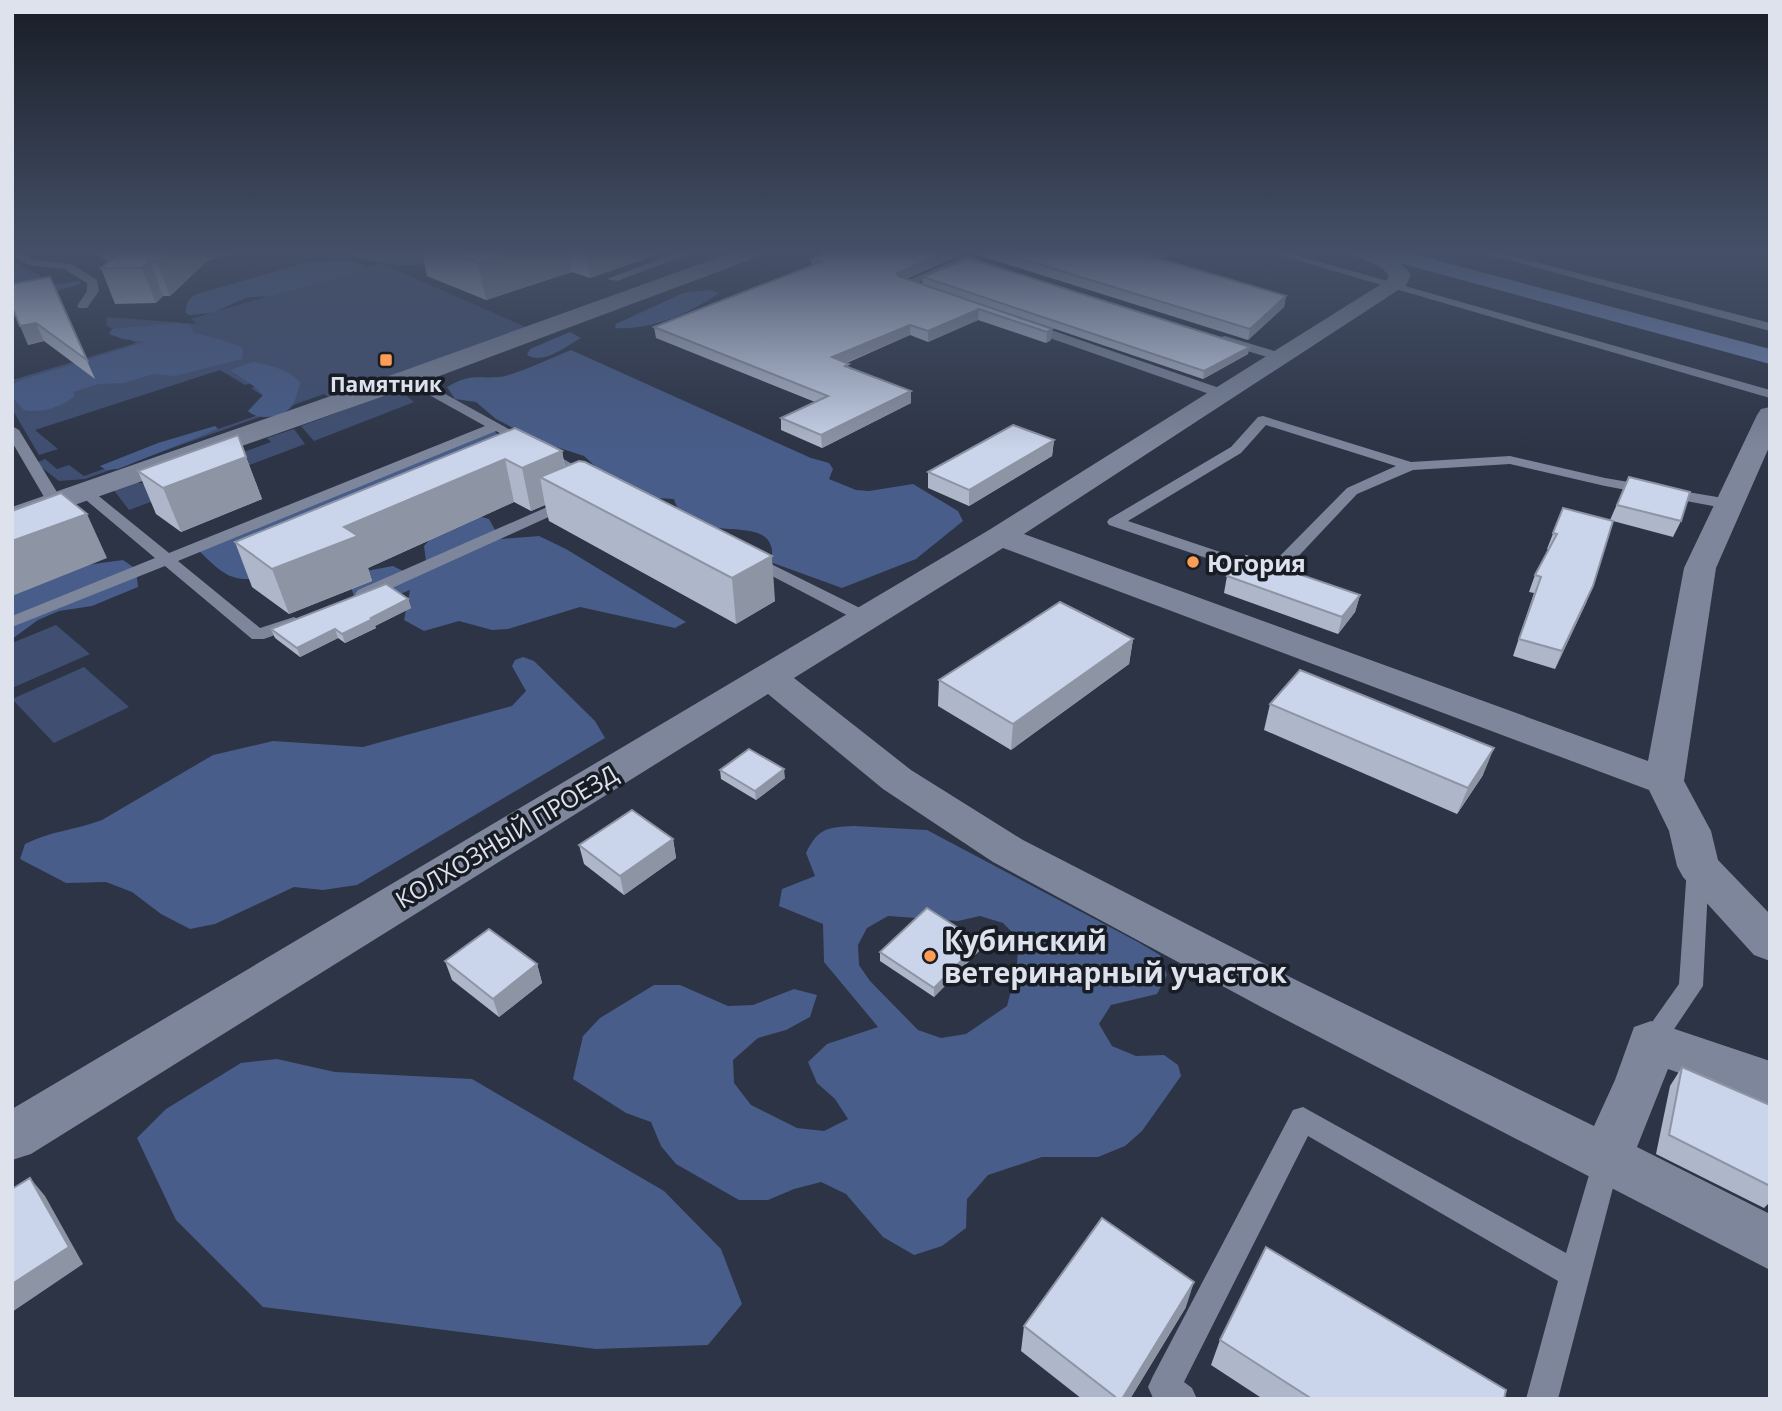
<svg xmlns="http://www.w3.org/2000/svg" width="1782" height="1411" font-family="'Open Sans',sans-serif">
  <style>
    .green { fill: #404f71 }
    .forest { fill: #485d8a; fill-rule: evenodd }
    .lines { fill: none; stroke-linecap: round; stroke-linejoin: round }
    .lane { fill: #7d869b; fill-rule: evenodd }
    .street { fill: #7d869b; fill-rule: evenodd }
    .secondary { fill: #7d869b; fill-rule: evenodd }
    .primary { fill: #7084b1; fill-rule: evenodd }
    .wall { fill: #aeb6c9 }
    .shaded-wall { fill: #8d94a4 }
    .building { fill: #cad4ea; stroke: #8d94a4; stroke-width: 2 }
    .poi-dot { fill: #fd9d55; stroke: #181c24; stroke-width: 2.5 }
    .labels { text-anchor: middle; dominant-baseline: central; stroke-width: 7; stroke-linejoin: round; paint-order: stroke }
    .far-poi-label { font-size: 21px; font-weight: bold; fill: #dde2ed; stroke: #181c24 }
    .poi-label { font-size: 24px; font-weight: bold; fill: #dde2ed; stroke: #181c24; text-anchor: start }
    .street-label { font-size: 24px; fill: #dde2ed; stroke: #181c24 }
    .near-poi-label { font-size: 28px; font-weight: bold; fill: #dde2ed; stroke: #181c24; text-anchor: start }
  </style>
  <rect width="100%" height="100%" fill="#2c3445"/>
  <g class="green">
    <path d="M380,263L528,328L331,398L324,394L85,479L59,481L36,463L45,459L57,469L69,465L84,476L281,407L251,388L289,375L284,372L245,385L220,370L35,430L58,449L39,455L12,409V380L136,343L106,325L107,317L197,324L191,319Z"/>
    <path d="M399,390L414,402L314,441L301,426Z"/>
    <path d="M294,429L305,444L129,510L113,489L134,482L153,485L271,442L267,438Z"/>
    <path d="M56,625L90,654L12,688V643Z"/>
    <path d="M84,667L129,707L54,743L12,699Z"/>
  </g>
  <g class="forest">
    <path d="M351,251H478C425,267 403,271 349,255Z"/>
    <path d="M12,261L41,276L43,282L57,284L79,281L80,284L53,292L12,282Z"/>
    <path d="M348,261L366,266L352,273L273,296L248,297L212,313L189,315L186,313C185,304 189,298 197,294L304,263Z"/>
    <path d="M711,290L719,293C689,314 652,330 615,328L616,324L683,293Z"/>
    <path d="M175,323L190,325L194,333L223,340L243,348L242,359L175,376L154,374L123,383L98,384L73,392L75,396C59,408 43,413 24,410L12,397V385L21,380L145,342L123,339L109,334L112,329Z"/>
    <path d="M570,332L581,338C566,346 545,365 527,355L530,349Z"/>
    <path d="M571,350L811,458L829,463L833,469L829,479L856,490L869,491L913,484L958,511L963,521L916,559L842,588L773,563C771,557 773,551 771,546C762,514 687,547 674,499L638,497L607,477L584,456L538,441L496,419L476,402L455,399L447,387C473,373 473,379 499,377C513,376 556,356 571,350Z"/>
    <path d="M253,362C270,365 289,369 300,383C298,390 296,400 292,406C283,418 258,421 248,411L263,395L255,387L230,370Z"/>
    <path d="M215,426L218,429L118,469L106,470L100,466L158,443Z"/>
    <path d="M492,427L500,438L268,576C232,585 223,574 197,549Z"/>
    <path d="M478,516L489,519L500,539L539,536L566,549L686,622L675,628L580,607L508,629L492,630L459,621L424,631L404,620L410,590L366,608L355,600L350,583L355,573L393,566L407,573L426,561L424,546L433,536Z"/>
    <path d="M123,560L136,569L138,587L92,606L59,611L38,620L12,639V590L79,566Z"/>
    <path d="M523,657L534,661L595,721L605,738L357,885L323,890L294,887L215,924L190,929L161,914L132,892L106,882L66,883L20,859L25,844C50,831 76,830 102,820L213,755L273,741L363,747L512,706L526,691L512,666L515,660Z"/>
    <path d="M854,826L927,830L1138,942L1160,955L1167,975L1157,994L1111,1005L1099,1024L1112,1046L1136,1056L1164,1055L1178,1065L1181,1076L1142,1131L1125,1146L1098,1157H1042L988,1175L967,1199L966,1228L942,1246L914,1255L883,1237L846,1194L821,1182L794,1189L768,1200H739L676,1164L661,1146L651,1122L626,1113L573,1079L583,1036L600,1018L654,985H680L728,1006L753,1005L794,989L817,995L810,1017L786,1030L758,1038L733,1060L734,1083L751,1105L797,1128L824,1131L848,1119L835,1099L817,1083L808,1062L827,1044L878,1027L824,962L823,924L779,906L782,889L815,876L806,853C818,828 828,827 854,826ZM888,916L958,921L980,916L1003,923L1018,938L1017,968L1007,1006L966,1034L941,1038L918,1030L870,981L859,965L858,945L867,928Z"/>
    <path d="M277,1059L335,1072L472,1079L664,1191L721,1249L742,1304L708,1345L596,1349L263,1307L176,1220L137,1138L166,1109L241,1063Z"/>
  </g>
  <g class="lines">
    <g class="lane">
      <path d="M12,251H20L36,260L71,264L97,280L99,291L87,308H79L77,306L87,291V283L64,269L29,265L12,256Z"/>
      <path d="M681,251H697L617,281L607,279Z"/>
      <path d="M1265,251H1282L1770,390V398Z"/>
      <path d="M1475,251H1493L1770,323V331Z"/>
      <path d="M967,255L997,266L992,269L968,262L915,284L927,288V292L923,293L899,284Z"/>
      <path d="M1028,322L1228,391L1230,394L1223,398L1218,397L1024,329V323Z"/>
      <path d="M1225,336L1284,354L1286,357L1280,361L1221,343V337Z"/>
      <path d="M409,374L596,477L594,480H584L496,431L178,561L260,628L294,617L303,622L300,626L264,639H252L165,566L12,627V616L155,558L80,495L77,492L80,489H90L169,553L485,426L404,381V375Z"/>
      <path d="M1263,416L1411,462L1510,456L1605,478L1729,499L1737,504L1729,509L1605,486L1510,464L1413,470L1357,494L1277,579L1271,580L1109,525L1107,522L1109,519L1231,447L1258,417ZM1266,425L1396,466L1347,488L1268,568L1128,521L1241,453Z"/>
      <path d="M12,426L19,430L63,502L60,505L55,507L47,502L12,442Z"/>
      <path d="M570,497L578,502L575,505L370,598H358L355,594L358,590Z"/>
      <path d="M751,554L872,614L875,618L872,622H860L745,562L743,559Z"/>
      <path d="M1698,859L1706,861L1709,867L1703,986L1660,1050L1651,1053L1642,1050L1638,1042L1679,984L1687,867L1690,861Z"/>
      <path d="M1303,1107L1566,1253L1597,1148L1607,1144L1617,1148L1621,1157L1558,1399H1526L1558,1281L1308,1136L1184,1382L1192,1388L1197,1399L1153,1398L1148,1387L1153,1376L1293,1110Z"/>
    </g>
    <path class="street" d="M1351,251C1376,251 1395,253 1411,275L1406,285L1024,534L1648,761L1684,568L1757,415L1761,409L1770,407V445L1716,568L1684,781L1711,831L1718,860L1770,914V961L1754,955L1683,877L1677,866L1669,831L1649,790L1003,548L794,678L911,770L1023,840L1298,981L1594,1126L1615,1080L1634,1027L1651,1021L1770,1061V1105L1668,1069L1637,1147L1770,1214V1270L1265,1009L993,862L883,789L768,694L31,1154L12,1160V1109L989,530L1386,281L1389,276L1382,268L1354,255Z"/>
    <path class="secondary" d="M736,251H766L763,255L418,384L12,527V507L400,372Z"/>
    <path class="primary" d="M1367,251H1402L1770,349V364L1370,255Z"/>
  </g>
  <g class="wall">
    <path d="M89,251H323L324,253L230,254L207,261L170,296H163L156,303L115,304L101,268L109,261Z"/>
    <path d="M422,251H667L590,278L572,272L486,300L427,276Z"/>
    <path d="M820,251H1175L1162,259L1286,296L1284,307L1248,340L968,252L906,279L1052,329L1051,340L1046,343L978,320L928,342L910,335L847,363L849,368L911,403L822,448L781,430V418L815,402L656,338L654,327L812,266L811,259L820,256Z"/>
    <path d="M50,277L95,379L44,341L28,345Z"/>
    <path d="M923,277L1248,354L1203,379L922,284Z"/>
    <path d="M515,428L562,451L565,467L775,601L736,624L549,521L545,505L531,511L514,502L368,568L372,581L289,614L252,587L235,542Z"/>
    <path d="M1054,440L1052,456L969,506L928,488V472Z"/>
    <path d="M246,457L262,499L181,532L156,514L138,471Z"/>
    <path d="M1629,477L1681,521L1673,537L1613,521L1586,603L1555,669L1513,656L1534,593L1529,592L1535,575L1549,550L1547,549L1563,508L1610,520Z"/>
    <path d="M1227,576L1360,595L1355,612L1338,634L1224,593Z"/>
    <path d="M408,599L411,608L375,626L376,628L345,643L338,638L300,657L275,638L271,629Z"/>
    <path d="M1133,639L1129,664L1011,750L938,706L939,680Z"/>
    <path d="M1270,704L1483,775L1457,814L1264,730Z"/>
    <path d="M720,770L785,778L756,800L721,779Z"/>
    <path d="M673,839L676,858L624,895L584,864L579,845Z"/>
    <path d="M979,951L934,997L880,961V952Z"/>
    <path d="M445,961L537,964L542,983L499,1017L452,980Z"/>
    <path d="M1682,1067L1770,1105V1202L1764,1208L1656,1154L1670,1086Z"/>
    <path d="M1186,1307L1130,1399H1082L1021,1351L1024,1326Z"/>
    <path d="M1220,1340L1504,1399H1263L1211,1365Z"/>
  </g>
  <g class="shaded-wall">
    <path d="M168,251H229L230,254L207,261L170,296L157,261Z"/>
    <path d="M516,251H569L572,272L486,300L478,263Z"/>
    <path d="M586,251H667L590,278Z"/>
    <path d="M948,251H968V252L897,283V273Z"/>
    <path d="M1159,251H1175L1150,266L1151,256Z"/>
    <path d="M150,261L163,296L156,303L142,268Z"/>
    <path d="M1286,296L1284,307L1248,340L1250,329Z"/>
    <path d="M979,309L978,320L928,342V331Z"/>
    <path d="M36,323L44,341L28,345L20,326Z"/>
    <path d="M910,325V335L833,368L832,357Z"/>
    <path d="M1052,329L1051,340L1046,343L1047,332Z"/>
    <path d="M1250,347L1248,354L1203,379L1204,371Z"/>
    <path d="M911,391V403L822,448L821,435Z"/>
    <path d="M1054,440L1052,456L969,506V490Z"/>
    <path d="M562,451L569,493L540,477L545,505L531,511L522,468Z"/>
    <path d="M246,457L262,499L181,532L163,488Z"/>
    <path d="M505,459L514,502L368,568L372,581L289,614L272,569L344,527Z"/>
    <path d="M87,514L107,558L12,596V541Z"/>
    <path d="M772,556L775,601L736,624L732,578Z"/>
    <path d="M1593,586L1586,603L1555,669L1562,651Z"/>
    <path d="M1360,595L1355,612L1338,634L1342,617Z"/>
    <path d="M408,599L411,608L375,626L376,628L345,643L342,634L371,618Z"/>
    <path d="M335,629L338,638L300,657L297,648Z"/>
    <path d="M1133,639L1129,664L1011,750L1013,724Z"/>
    <path d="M1494,748L1483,775L1457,814L1468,788Z"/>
    <path d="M784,769L785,778L756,800L755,791Z"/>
    <path d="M673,839L676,858L624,895L620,876Z"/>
    <path d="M980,942L979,951L934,997V988Z"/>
    <path d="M537,964L542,983L499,1017L493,999Z"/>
    <path d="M30,1178L45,1196L83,1264L12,1312V1284Z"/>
    <path d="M1194,1282L1186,1307L1130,1399H1122Z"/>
  </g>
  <g class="building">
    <path d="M121,251H168L157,261H150L142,268H101Z"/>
    <path d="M448,251H516L478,263Z"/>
    <path d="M833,251H948L897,273L898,276L1052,329L1047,332L979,309L928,331L910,325L832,357L849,364L845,366L911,391L821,435L781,418L828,396L654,327L821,262L811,259Z"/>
    <path d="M996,251H1159L1151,256L1286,296L1250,329Z"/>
    <path d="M968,258L1250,347L1204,371L923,277Z"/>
    <path d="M50,277L87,360L36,323L20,326L12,307V284Z"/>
    <path d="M1013,425L1054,440L969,490L928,472Z"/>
    <path d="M515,428L562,451L522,468L505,459L344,527L358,536L272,569L235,542Z"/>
    <path d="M238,435L246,457L163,488L138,471Z"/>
    <path d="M579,461L585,462L772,556L732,578L540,477Z"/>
    <path d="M1629,477L1690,492L1681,521L1617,505Z"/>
    <path d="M61,493L87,514L12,541V511Z"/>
    <path d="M1563,508L1613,521L1593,586L1562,651L1519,639L1541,577L1535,575L1557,534L1553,533Z"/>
    <path d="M1246,556L1360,595L1342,617L1227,576Z"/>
    <path d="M386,584L408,599L371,618L373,619L342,634L335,629L297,648L271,629Z"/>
    <path d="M1060,602L1133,639L1013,724L939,680Z"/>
    <path d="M1300,670L1494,748L1468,788L1270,704Z"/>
    <path d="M749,749L784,769L755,791L720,770Z"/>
    <path d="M632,810L673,839L620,876L579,845Z"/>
    <path d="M927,908L980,942L934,988L880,952Z"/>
    <path d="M489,929L537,964L493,999L445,961Z"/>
    <path d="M1682,1067L1770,1105V1186L1669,1135Z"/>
    <path d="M30,1178L69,1247L12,1284V1189Z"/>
    <path d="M1102,1218L1194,1282L1122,1399H1118L1024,1326Z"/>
    <path d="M1266,1247L1506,1390L1504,1399H1312L1220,1340Z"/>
  </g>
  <linearGradient id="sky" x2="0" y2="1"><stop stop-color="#181d26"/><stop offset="0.56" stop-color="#455068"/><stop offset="1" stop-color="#455068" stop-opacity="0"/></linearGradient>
  <rect width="1782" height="449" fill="url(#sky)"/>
  <g class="poi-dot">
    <rect x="379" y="353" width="14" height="14" rx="3.5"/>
    <circle cx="1193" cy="562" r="7"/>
    <circle cx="930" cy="956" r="7"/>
  </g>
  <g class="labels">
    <g class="far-poi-label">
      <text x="386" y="384">Памятник</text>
    </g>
    <g class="poi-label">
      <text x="1207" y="562">Югория</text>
    </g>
    <g class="street-label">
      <text transform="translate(506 836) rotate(-31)">КОЛХОЗНЫЙ ПРОЕЗД</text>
    </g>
    <g class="near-poi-label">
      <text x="944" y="940">Кубинский<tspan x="944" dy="32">ветеринарный участок</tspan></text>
    </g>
  </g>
  <rect width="1782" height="1411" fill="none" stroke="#dde2ed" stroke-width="28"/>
</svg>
